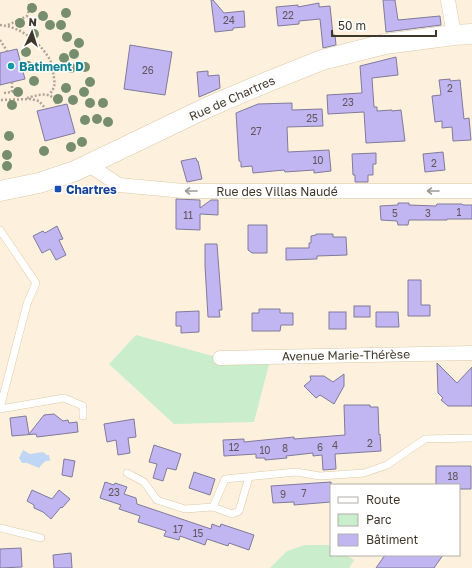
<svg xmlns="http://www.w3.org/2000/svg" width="472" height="568" font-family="'Golos Text',sans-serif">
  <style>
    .green { fill: #caedcb }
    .water { fill: #bfd6f4 }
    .building { fill: #c1b6f1; stroke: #807a9b }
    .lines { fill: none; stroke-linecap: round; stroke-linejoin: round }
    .lane-casing { stroke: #dcc8a7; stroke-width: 8 }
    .street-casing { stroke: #dcc8a7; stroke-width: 15 }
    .secondary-casing { stroke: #dcc8a7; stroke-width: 21 }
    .path { stroke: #b0a594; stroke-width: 2.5; stroke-dasharray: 2 2; stroke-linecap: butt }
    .lane { stroke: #fff; stroke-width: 7 }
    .street { stroke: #fff; stroke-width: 14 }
    .secondary { stroke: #fff; stroke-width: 20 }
    .tree { fill: #768e6d }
    .oneway { stroke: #9f9b94 }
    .culture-dot { fill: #0f9aa8; stroke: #fff; stroke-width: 1.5 }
    .transit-dot { fill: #1a4fb4; stroke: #fff; stroke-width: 1.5 }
    .labels { text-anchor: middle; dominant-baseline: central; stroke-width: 3; stroke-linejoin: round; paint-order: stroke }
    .number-label { font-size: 10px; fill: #60575c }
    .culture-label { font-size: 12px; font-weight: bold; fill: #0d838f; stroke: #fff; text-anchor: start }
    .street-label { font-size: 12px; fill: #3f372a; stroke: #fff }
    .transit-label { font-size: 12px; font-weight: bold; fill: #164399; stroke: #fff; text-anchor: start }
  </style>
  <rect width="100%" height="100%" fill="#fdf1dd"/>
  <g class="green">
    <path d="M136,335L220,358L271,357L254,422L174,424L109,364Z"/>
    <path d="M305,545H328L331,546V555H346L354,560L349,568H270L287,551Z"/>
  </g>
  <path class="water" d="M23,450L30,454L43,452L47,455H49L50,461C44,460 43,464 39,468L27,463H22L19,458Z"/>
  <g class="building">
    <path d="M211,0H213L224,13L244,11L245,27L233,28V30L215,32Z"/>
    <path d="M383,0H395L398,20L440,16L441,25L386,32Z"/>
    <path d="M319,3V7L330,6L333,35H335L336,45L323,48L320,19L299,21V24L278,26L276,7L298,5V7Z"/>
    <path d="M130,45L172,52L165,95L124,89Z"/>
    <path d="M17,49L25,79L0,85V53Z"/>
    <path d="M396,57L398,75L372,78L374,107H377V111L392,110V111L401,110L405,141L366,143L364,112L328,114L327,95L362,93L360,66Z"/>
    <path d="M208,71V76L219,75L220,88L199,97L197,72Z"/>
    <path d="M450,79V81L460,80L464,119L469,118L471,140L453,141L452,127L442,128V121L435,122L432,96L441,95L439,80Z"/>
    <path d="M292,103V110L322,109L323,126L287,127L288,152L329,150L331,171L314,173V170L285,172L284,170L253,173L252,166L241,167V162L239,161L236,113L258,104Z"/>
    <path d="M67,104L75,133L45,141L37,111Z"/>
    <path d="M443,152L445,170L425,172L423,154Z"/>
    <path d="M376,153V164H373V175H368V182H355V175H353L352,154Z"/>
    <path d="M196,158L197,161H198L202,179L187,182L181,161Z"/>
    <path d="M176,199L200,200V208L211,200H218V215L200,214V230L176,229Z"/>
    <path d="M398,203H409V205L436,206L437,204H462L463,205H472V219H447V220H409L408,225H398L397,221L381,220L380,206L398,205Z"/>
    <path d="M248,225H267V253H252L248,250Z"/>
    <path d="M57,226L63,239L59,240L66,255L56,260L50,249L42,253L33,236L43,231L45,233Z"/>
    <path d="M316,234H333V237H346L347,255L317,256V259L286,260V248H309V243H311V236L316,235Z"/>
    <path d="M205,244H217L222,310H219L220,317H208L205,266Z"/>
    <path d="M408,280H421V305H430V316H408Z"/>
    <rect x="354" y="306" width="16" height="11"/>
    <path d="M259,309H280V313H293V325H281L280,331H252V313H259Z"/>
    <path d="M199,311V332L181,333V326H176V312Z"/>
    <rect x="329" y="312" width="17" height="17"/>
    <path d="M376,312H398L399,327H376Z"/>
    <path d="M437,363L457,383L472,367V406H448L441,400L443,398L438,393Z"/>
    <path d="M344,374V386L334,404L320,395L316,398L304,386L311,380L310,376H324L333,382Z"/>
    <path d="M344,405H370V407H378L379,435L380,434L381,451L335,454L336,469L323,470L322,455L313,456V453L286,456L287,458L265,460V458H256V454L224,456L223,440L244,439V442L294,437V439L345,435Z"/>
    <path d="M54,414L63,421L68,420L69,423L77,422L78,432L37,437L36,434L12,436L10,418L26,416L29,434L44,415Z"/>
    <path d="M134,419L136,437L128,438L130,453L118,455L116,440L107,442L104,424Z"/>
    <path d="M154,445L181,454L176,470L167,468L163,481L153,478L157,464L149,462Z"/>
    <path d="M64,459L75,461L72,477L62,475Z"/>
    <path d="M436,466H471V489H459V485H436Z"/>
    <path d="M194,472L215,479L210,495L189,488Z"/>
    <path d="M105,482L114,485L115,483L127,487L124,494L136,498L137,504L211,529L212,524L220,527L221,524L254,535L249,550L229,543L228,546L207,539L205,545L180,536L179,540L164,536L166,531L138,522L140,516L119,509L121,505L100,498Z"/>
    <path d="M331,482V502L294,505V502L273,503L271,486Z"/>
    <path d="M32,490L52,499L59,490L70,499L62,508L61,507L51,519L43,512L34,508V505L27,501Z"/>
    <path d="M21,548L22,567L0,568V549Z"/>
    <path d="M71,553L72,568H54L53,555Z"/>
    <path d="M385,555H443L434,568H376Z"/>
  </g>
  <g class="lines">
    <defs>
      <g id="lane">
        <path d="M0,230L36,283L27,304L0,408"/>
        <path d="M0,409L64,398L83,406V416"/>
        <path d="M127,473L144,482L157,500L185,509L213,507L232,514L239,511L249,477"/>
        <path d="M213,507L225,479L296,472L320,476L364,473L387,465L425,439L472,438"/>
        <path d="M0,528L41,538"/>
      </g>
      <g id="street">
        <path d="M448,0L454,35"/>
        <path d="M89,165L119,185L184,191H472"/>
        <path d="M220,358L472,353"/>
      </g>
      <path id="secondary" d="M0,191L39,183L75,171L206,108L267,82L322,60L385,44L454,35L472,34"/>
    </defs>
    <use href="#lane" class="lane-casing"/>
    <use href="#street" class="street-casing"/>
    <use href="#secondary" class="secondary-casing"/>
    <g class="path">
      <path d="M0,25C21,27 40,42 50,60C52,63 52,68 53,72C55,84 56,86 49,95"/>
      <path d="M8,25L27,16L29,10V4"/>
      <path d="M0,40L7,51"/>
      <path d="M4,93L12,92V82"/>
      <path d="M27,98C34,96 46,92 52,97C55,99 56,103 57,106"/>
      <path d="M1,100L31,99L39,101L46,109"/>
    </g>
    <use href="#lane" class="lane"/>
    <use href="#street" class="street"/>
    <use href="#secondary" class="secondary"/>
  </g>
  <g class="tree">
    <circle cx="32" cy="8" r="5"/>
    <circle cx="66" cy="13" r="5"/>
    <circle cx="43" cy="16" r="5"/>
    <circle cx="20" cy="23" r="5"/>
    <circle cx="50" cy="25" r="5"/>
    <circle cx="61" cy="25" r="5"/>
    <circle cx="34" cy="34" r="5"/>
    <circle cx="67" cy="37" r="5"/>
    <circle cx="79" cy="43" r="5"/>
    <circle cx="26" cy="52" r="5"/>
    <circle cx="74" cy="54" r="5"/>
    <circle cx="64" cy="58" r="5"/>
    <circle cx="28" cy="66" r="5"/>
    <circle cx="85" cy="67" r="5"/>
    <circle cx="71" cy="68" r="5"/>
    <circle cx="34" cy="81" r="5"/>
    <circle cx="90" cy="82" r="5"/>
    <circle cx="66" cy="88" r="5"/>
    <circle cx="18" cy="92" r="5"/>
    <circle cx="84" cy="92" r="5"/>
    <circle cx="58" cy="99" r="5"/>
    <circle cx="73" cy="100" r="5"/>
    <circle cx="90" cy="103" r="5"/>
    <circle cx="103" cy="103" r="5"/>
    <circle cx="12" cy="105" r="5"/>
    <circle cx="97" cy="119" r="5"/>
    <circle cx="85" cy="120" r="5"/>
    <circle cx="108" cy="122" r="5"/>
    <circle cx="9" cy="136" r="5"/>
    <circle cx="82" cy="142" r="5"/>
    <circle cx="71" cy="147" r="5"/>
    <circle cx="44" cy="151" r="5"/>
    <circle cx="7" cy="155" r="5"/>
    <circle cx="7" cy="166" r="5"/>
  </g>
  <defs><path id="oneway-shaft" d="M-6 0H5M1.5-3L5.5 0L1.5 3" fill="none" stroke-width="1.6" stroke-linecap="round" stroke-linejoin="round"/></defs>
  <g class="oneway">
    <use href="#oneway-shaft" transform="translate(191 191) rotate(-180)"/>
    <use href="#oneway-shaft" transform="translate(433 191) rotate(-180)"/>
  </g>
  <circle class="culture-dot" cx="11" cy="66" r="4"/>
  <rect class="transit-dot" x="54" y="185" width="8" height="8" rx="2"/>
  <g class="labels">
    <g class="number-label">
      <text x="288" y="15">22</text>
      <text x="229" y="20">24</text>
      <text x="148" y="70">26</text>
      <text x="450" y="88">2</text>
      <text x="348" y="102">23</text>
      <text x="312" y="118">25</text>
      <text x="256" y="131">27</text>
      <text x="318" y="160">10</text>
      <text x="434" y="163">2</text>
      <text x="459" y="212">1</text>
      <text x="395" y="213">5</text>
      <text x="428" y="213">3</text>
      <text x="188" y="215">11</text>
      <text x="370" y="443">2</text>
      <text x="335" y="445">4</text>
      <text x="234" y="447">12</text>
      <text x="320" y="447">6</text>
      <text x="285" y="448">8</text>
      <text x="265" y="450">10</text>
      <text x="453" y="476">18</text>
      <text x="114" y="492">23</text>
      <text x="304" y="493">7</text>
      <text x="283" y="494">9</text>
      <text x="178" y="529">17</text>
      <text x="198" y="533">15</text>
    </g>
    <g class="culture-label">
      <text x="19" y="66">Batiment D</text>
    </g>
    <g class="street-label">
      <text transform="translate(232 98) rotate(-24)">Rue de Chartres</text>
      <text x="277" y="191">Rue des Villas Naudé</text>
      <text transform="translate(346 355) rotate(-1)">Avenue Marie-Thérèse</text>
    </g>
    <g class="transit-label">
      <text x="66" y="189">Chartres</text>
    </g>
  </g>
  <rect x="330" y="484" width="130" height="72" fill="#ffffff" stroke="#b2afaa"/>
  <rect x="338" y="497" width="20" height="6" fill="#ffffff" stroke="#b2afaa"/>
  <text x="366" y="504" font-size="12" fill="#3f372a">Route</text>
  <rect x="338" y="514" width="20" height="12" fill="#caedcb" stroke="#b2afaa"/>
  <text x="366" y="524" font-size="12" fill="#3f372a">Parc</text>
  <rect x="338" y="534" width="20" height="12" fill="#c1b6f1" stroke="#b2afaa"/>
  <text x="366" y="544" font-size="12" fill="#3f372a">Bâtiment</text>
  <g transform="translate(32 32) rotate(4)" stroke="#ffffff" stroke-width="3" paint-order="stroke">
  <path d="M0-3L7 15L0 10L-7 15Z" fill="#3f372a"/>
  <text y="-6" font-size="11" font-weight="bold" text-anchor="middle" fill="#3f372a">N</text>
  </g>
  <path d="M332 30v6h104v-6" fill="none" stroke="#3f372a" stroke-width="2"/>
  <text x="338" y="30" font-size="12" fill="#3f372a" stroke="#ffffff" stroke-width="3" paint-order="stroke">50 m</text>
</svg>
